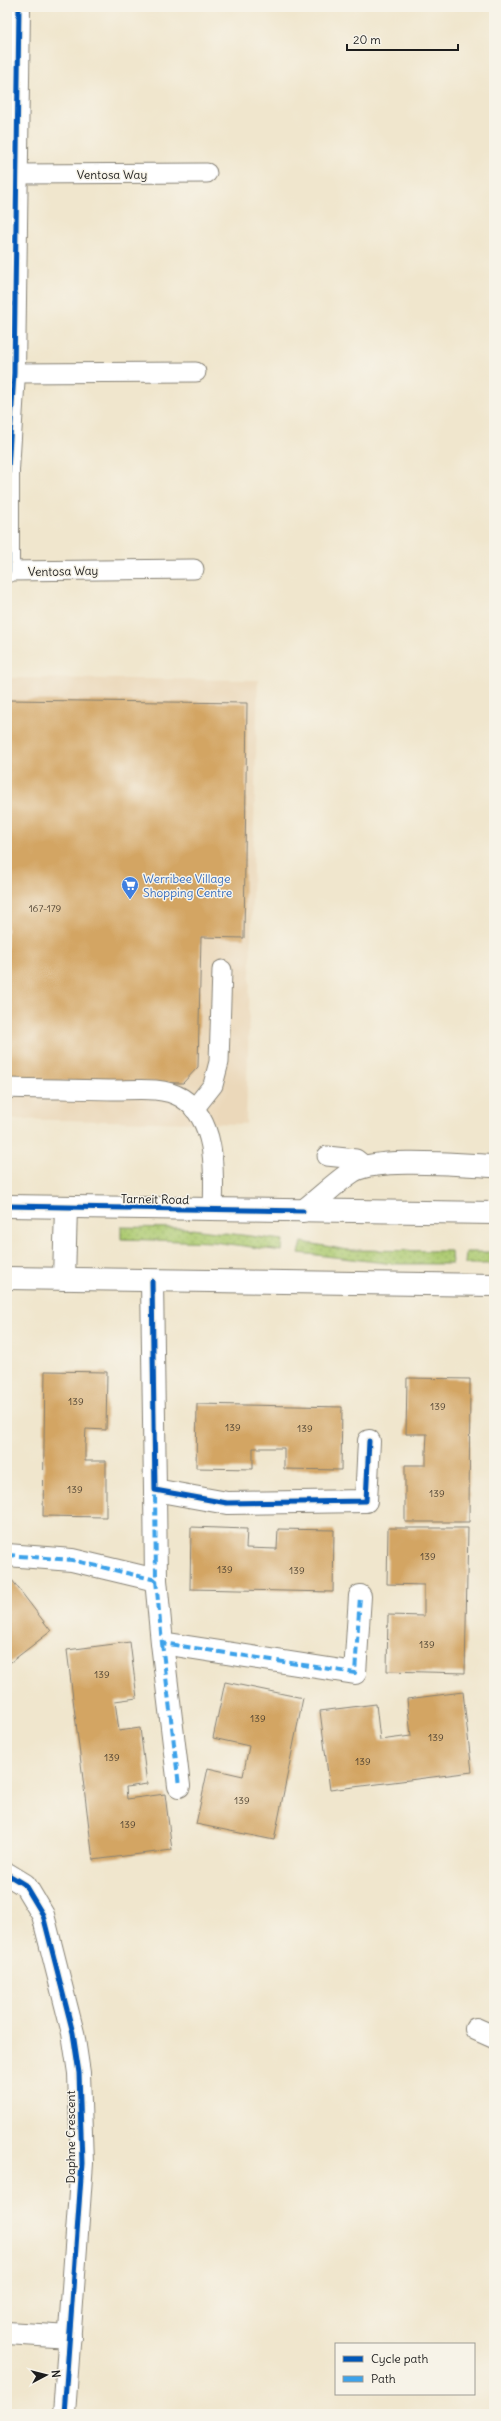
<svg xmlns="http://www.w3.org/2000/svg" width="501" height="2421" font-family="Delius,sans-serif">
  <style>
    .built { fill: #ebd8ba }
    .garden { fill: url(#garden-dots); stroke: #647447 }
    .building { fill: #d3a563 }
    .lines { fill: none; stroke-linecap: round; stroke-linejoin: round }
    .lane-casing { stroke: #868174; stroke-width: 21 }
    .street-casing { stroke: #868174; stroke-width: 24 }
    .secondary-casing { stroke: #868174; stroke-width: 24 }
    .lane { stroke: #fff; stroke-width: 19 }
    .street { stroke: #fff; stroke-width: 22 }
    .secondary { stroke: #fff; stroke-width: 22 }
    .quiet { stroke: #3da2ea; stroke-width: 4; stroke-dasharray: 8 4; stroke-linecap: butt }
    .cycleway-casing { stroke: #f7f3e8; stroke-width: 8 }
    .cycleway { stroke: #0057b8; stroke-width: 5 }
    .labels { text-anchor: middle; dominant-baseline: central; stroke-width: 3; stroke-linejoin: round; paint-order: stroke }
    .number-label { font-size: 10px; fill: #4a3e2e }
    .street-label { font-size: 12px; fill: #1c1c1c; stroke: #f7f3e8 }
    .shop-label { font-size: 12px; fill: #366cbe; stroke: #f7f3e8; text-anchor: start }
  </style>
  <defs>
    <pattern id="garden-dots" width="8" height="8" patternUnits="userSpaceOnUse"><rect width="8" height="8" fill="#adcb72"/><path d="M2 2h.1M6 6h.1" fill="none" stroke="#94ae62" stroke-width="1.8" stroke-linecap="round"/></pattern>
  </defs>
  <rect width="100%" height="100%" fill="#f7f3e8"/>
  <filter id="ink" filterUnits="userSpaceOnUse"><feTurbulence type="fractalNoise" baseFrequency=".025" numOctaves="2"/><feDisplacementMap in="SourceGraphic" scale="8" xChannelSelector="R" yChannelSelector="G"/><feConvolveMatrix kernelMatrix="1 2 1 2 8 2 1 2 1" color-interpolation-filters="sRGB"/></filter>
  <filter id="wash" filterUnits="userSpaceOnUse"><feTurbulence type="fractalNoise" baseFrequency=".012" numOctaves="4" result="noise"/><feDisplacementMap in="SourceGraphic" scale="16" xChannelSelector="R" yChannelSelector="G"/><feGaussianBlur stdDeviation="0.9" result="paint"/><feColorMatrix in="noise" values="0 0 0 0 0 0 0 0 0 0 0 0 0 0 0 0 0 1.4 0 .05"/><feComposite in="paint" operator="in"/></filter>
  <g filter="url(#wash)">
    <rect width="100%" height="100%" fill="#f0e6cd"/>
    <path class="built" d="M7,678L258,680L246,1124L7,1119Z"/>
    <g class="garden">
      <path d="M121,1227L183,1228L283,1240L282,1251L213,1242L121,1239Z"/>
      <path d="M302,1242L348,1250L451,1251L452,1264H394L299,1253Z"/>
      <path d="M466,1252H494V1264H465Z"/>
    </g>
    <g id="blocks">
      <g class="building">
        <path d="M7,700L247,703L244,938L201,937L198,1067L183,1083L7,1080Z"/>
        <path d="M45,1371L107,1372L106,1430L86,1429L85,1446V1461H106V1517L43,1516Z"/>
        <path d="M407,1378L470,1379L469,1522H405V1465H426V1452L427,1434H406Z"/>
        <path d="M197,1404L342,1407L341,1470L284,1469V1448H253V1469L196,1468Z"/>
        <path d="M191,1527L247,1529L246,1548L277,1549L278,1529L334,1530L333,1592L190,1589Z"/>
        <path d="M388,1528H468L465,1673L387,1671L388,1615L424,1616V1585L387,1584Z"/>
        <path d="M12,1580L51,1631L7,1665V1584Z"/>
        <path d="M130,1642L137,1698L115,1701L119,1731L140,1728L147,1784L126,1787L127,1799L165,1794L172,1850L93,1860L67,1650Z"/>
        <path d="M225,1682L303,1698L274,1840L196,1824L208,1768L243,1776L249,1746L213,1738Z"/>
        <path d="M463,1692L472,1772L330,1790L320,1711L376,1704L380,1740L411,1736L407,1699Z"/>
      </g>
    </g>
  </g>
  <g filter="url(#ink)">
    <use href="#blocks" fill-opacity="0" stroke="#868174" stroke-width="1"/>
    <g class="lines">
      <defs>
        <g id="lane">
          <path d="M16,174L207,173"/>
          <path d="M14,373L196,372"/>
          <path d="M8,571L194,569"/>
          <path d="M7,1088C42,1089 78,1089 113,1090C134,1090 163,1086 182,1098C218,1121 214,1174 213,1210"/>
          <path d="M194,1109L213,1085L219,1062L222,970"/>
          <path d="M327,1156L356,1159L366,1167"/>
        </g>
        <g id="street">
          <path d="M8,571V470L14,373L19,7"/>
          <path d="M303,1211C319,1199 336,1182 353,1171C378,1157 464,1165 494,1166"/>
          <path d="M152,1281L155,1490L227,1503L366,1501L369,1441"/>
          <path d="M7,1555L72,1560L156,1580L155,1490"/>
          <path d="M156,1580L162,1643L355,1673L360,1596"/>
          <path d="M162,1643L179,1786"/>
          <path d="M7,1874L25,1885L43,1915L73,2033L79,2073L82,2163L64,2414"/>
          <path d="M476,2029L494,2037"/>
          <path d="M7,2333L70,2337"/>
        </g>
        <g id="secondary">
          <path d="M7,1206L494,1213"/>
          <path d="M7,1278L494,1285"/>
          <path d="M64,1279L66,1207"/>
        </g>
      </defs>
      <use href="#lane" class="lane-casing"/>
      <use href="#street" class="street-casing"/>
      <use href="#secondary" class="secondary-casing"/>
      <use href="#lane" class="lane"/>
      <use href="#street" class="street"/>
      <use href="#secondary" class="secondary"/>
      <g class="quiet">
        <path d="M7,1555L72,1560L156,1580L155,1490"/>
        <path d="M156,1580L162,1643L355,1673L360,1596"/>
        <path d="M162,1643L179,1786"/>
      </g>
      <defs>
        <g id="cycleway">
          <path d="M8,571V470L14,373L19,7"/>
          <path d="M7,1206L303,1211"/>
          <path d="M152,1281L155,1490L227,1503L366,1501L369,1441"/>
          <path d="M7,1874L25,1885L43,1915L73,2033L79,2073L82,2163L64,2414"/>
        </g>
      </defs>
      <use href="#cycleway" class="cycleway-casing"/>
      <use href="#cycleway" class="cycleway"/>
    </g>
  </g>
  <defs>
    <symbol id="supermarket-pin" viewBox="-11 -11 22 30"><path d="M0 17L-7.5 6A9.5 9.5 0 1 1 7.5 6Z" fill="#3f7fe0" stroke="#f7f3e8"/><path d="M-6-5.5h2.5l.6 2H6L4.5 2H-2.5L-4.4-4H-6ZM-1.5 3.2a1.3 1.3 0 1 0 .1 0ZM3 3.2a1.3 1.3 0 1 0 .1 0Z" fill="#fff"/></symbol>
  </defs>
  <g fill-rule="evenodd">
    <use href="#supermarket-pin" x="120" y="875" width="20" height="27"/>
  </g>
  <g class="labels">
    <g class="number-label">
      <text x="45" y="908">167-179</text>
      <text x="76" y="1401">139</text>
      <text x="438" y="1406">139</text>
      <text x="233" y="1427">139</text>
      <text x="305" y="1428">139</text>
      <text x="75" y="1489">139</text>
      <text x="437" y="1493">139</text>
      <text x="428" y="1556">139</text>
      <text x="225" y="1569">139</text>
      <text x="297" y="1570">139</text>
      <text x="427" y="1644">139</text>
      <text x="102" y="1674">139</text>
      <text x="258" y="1718">139</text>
      <text x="436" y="1737">139</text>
      <text x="112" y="1757">139</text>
      <text x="363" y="1761">139</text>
      <text x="242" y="1800">139</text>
      <text x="128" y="1824">139</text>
    </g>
    <g class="street-label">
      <text x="112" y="174">Ventosa Way</text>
      <text transform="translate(63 571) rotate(-1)">Ventosa Way</text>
      <text transform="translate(155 1199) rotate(1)">Tarneit Road</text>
      <text transform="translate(70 2137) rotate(-90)">Daphne Crescent</text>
    </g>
    <g class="shop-label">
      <text x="143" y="878">Werribee Village<tspan x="143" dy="14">Shopping Centre</tspan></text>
    </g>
  </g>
  <rect width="501" height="2421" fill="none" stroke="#f7f3e8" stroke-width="24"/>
  <rect x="335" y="2343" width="140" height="52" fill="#f7f3e8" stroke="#9f9d96"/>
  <rect x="343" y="2356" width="20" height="6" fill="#0057b8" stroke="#9f9d96"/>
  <text x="371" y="2363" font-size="12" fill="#1c1c1c">Cycle path</text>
  <rect x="343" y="2376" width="20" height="6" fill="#3da2ea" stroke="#9f9d96"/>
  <text x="371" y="2383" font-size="12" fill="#1c1c1c">Path</text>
  <g transform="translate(46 2375) rotate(83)" stroke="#f7f3e8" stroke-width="3" paint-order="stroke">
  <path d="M0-3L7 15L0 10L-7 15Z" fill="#1c1c1c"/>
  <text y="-6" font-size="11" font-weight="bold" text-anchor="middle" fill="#1c1c1c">N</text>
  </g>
  <path d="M347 44v6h111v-6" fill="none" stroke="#1c1c1c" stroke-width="2"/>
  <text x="353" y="44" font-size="12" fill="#1c1c1c" stroke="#f7f3e8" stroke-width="3" paint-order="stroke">20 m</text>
</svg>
